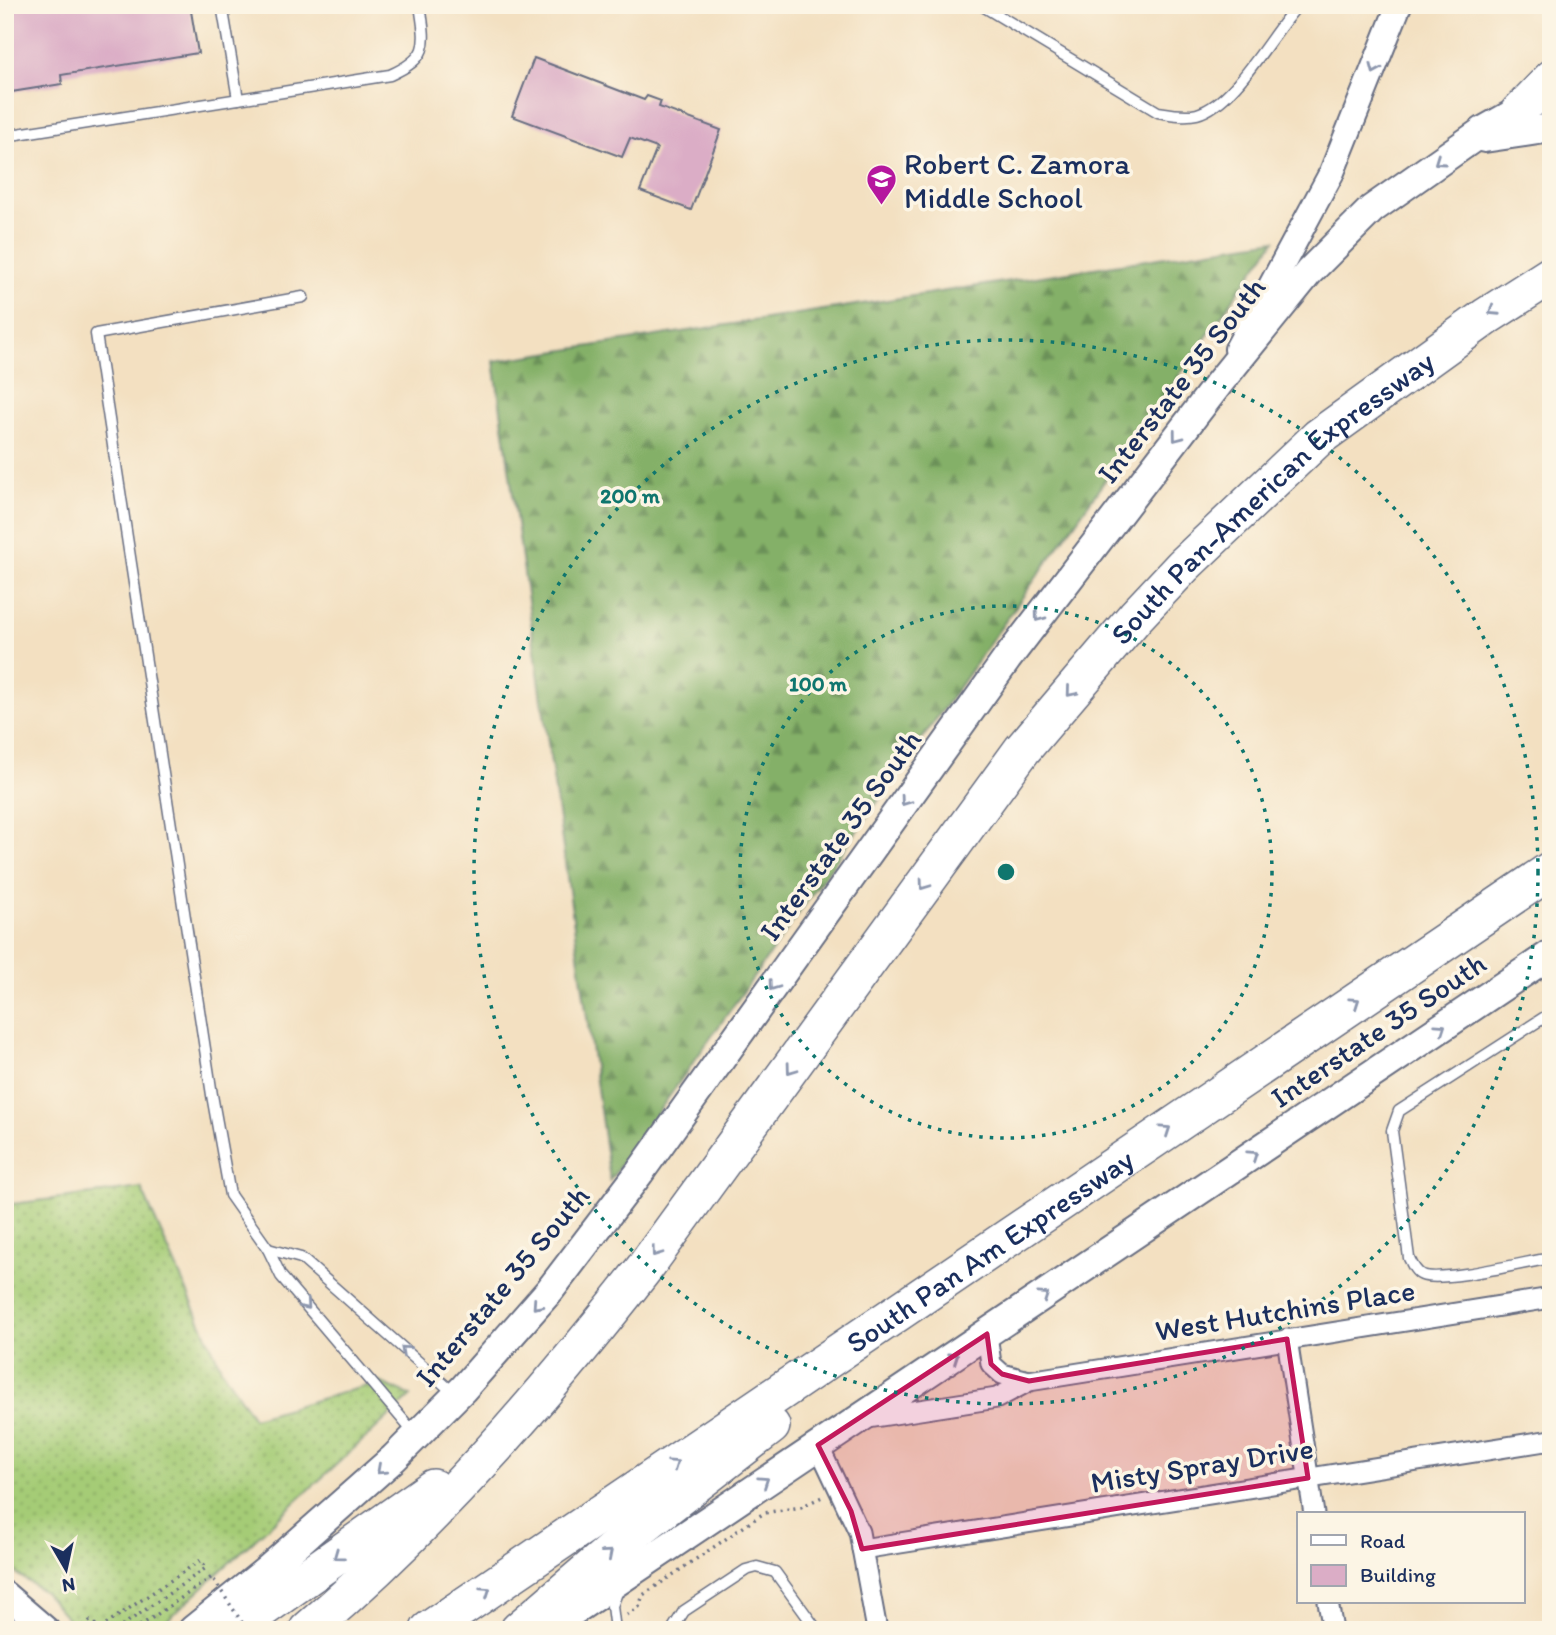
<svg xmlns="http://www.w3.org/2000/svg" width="1556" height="1635" font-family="Itim,sans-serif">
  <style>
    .grass { fill: url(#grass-dots); stroke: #607e6a; stroke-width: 2 }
    .forest { fill: url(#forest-firs); stroke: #507062; stroke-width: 2 }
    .building { fill: #dbadc6 }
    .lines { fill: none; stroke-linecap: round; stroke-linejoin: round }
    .service-casing { stroke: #676d81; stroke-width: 13 }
    .minor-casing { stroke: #676d81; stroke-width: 23 }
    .tertiary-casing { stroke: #676d81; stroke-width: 28 }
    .secondary-casing { stroke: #676d81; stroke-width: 32 }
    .primary-casing { stroke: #676d81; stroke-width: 35 }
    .motorway-casing { stroke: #676d81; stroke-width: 40 }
    .path { stroke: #676d81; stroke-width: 3.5; stroke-dasharray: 2 5; stroke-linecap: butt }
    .service { stroke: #fff; stroke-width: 10 }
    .minor { stroke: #fff; stroke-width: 19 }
    .tertiary { stroke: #fff; stroke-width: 24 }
    .secondary { stroke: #fff; stroke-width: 28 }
    .primary { stroke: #fff; stroke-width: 32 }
    .motorway { stroke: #fff; stroke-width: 37 }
    .path-bridge { stroke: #676d81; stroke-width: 3.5; stroke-dasharray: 2 5; stroke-linecap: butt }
    .oneway { stroke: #8d97ae }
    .marked { fill: #c2185b; fill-opacity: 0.2; stroke: #c2185b; stroke-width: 5; stroke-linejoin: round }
    .ring { fill: none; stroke: #0f766e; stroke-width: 3.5; stroke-dasharray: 3.5 7 }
    .labels { text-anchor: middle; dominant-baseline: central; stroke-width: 7; stroke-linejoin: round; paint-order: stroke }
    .poi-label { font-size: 30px; fill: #1b2f5e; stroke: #fcf5e5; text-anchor: start }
    .street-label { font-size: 30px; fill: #1b2f5e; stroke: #fcf5e5 }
    .centre { fill: #0f766e; stroke: #fcf5e5; stroke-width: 3.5 }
    .ring-label { font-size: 21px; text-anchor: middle; font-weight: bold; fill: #0f766e; stroke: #fcf5e5; stroke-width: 7; stroke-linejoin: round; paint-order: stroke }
  </style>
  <defs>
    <pattern id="grass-dots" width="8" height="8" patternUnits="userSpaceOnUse" patternTransform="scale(1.75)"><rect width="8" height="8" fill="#a5cc76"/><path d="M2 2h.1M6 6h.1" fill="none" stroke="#86a664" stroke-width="1.8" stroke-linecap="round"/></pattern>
    <pattern id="forest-firs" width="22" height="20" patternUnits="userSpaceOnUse" patternTransform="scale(1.75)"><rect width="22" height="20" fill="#84b067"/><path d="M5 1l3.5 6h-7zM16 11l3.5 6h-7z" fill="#6b9058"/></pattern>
  </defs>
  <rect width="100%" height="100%" fill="#fcf5e5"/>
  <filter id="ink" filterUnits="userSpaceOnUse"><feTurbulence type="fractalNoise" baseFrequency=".0143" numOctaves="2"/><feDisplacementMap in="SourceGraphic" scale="14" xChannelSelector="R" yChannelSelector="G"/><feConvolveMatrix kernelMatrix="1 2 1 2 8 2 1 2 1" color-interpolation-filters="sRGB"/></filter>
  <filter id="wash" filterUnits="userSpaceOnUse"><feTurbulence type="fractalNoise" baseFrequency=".00686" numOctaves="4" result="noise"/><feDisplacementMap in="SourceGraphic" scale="28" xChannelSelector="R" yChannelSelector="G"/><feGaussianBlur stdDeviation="1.57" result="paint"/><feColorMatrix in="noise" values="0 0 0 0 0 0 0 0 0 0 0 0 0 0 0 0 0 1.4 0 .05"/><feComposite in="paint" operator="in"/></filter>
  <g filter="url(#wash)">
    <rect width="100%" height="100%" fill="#f3e0c1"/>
    <path class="grass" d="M141,1188L222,1370L253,1418L380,1382L411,1396L156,1630H78L45,1593L5,1566V1205Z"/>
    <path class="forest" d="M1275,240L610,1180L494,361Z"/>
    <g id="blocks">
      <g class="building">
        <path d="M5,5H190L198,53L61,75L62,84L5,93Z"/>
        <path d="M534,58L644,100L647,96L661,101L659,107L721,130L691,210L640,191L657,148L630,138L622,157L512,116Z"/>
      </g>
    </g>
  </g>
  <g filter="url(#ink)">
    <use href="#blocks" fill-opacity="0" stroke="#676d81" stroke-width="2"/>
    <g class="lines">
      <defs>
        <g id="service">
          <path d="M222,5L238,99"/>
          <path d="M981,5L1158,112C1170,114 1185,117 1197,114C1235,104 1271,34 1298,5"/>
          <path d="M5,136L390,75C430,57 426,45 420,5"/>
          <path d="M303,297L96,334L212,1095L230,1195L268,1249L281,1276L415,1434"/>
          <path d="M1551,1013L1399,1111L1392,1131L1409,1258C1412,1264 1415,1272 1422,1275C1441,1283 1526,1262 1551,1258"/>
          <path d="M268,1249L301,1258L456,1395"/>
          <path d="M615,1630L612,1606L618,1590"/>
          <path d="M672,1630L684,1611L746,1570L757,1567L775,1572L817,1630"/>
        </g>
        <g id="minor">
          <path d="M987,1334L991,1364L1002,1374L1029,1381"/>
          <path d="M1287,1339L1314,1514"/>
          <path d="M868,1418L997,1398L1029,1381L1551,1298"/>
          <path d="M818,1445L859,1532L877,1630"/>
          <path d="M862,1549L1551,1440"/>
          <path d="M1328,1602L1333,1630"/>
        </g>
        <g id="tertiary">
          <path d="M1237,349L1332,172L1399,5"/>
          <path d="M5,1594L47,1630"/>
        </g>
        <g id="secondary">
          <path d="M1484,138L1551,128"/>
          <path d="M193,1630L266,1571L394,1458L463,1389L550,1290L640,1172L1007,659L1219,383L1309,272L1372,209L1483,131L1538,100"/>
          <path d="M545,1630L1551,954"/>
        </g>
        <path id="primary" d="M1517,111L1551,76"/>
        <g id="motorway">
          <path d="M232,1630L433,1488"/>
          <path id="s1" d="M308,1630C435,1522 544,1397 646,1266L1022,750L1136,616L1183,566L1319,437L1487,316L1551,275"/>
          <path id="s2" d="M429,1630L1551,870"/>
          <path d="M519,1630L630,1535L771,1426"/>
        </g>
      </defs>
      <use href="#service" class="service-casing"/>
      <use href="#minor" class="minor-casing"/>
      <use href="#tertiary" class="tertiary-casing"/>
      <use href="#secondary" class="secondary-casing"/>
      <use href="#primary" class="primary-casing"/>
      <use href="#motorway" class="motorway-casing"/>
      <g class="path">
        <path d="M627,1615L639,1607L643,1595L764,1513L801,1507L822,1497"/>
        <path d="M100,1628L201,1560L206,1568L116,1630"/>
        <path d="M77,1630L90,1621L100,1628"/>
      </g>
      <use href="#service" class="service"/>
      <use href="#minor" class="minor"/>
      <use href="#tertiary" class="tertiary"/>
      <use href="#secondary" class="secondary"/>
      <use href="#primary" class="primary"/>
      <use href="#motorway" class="motorway"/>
      <path class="path-bridge" d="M134,1630L212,1577L247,1630"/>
    </g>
    <defs><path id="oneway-chevron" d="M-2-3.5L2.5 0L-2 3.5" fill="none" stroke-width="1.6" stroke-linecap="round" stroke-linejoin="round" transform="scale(1.75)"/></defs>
    <g class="oneway">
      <use href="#oneway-chevron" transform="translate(1375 69) rotate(113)"/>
      <use href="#oneway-chevron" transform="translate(1439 161) rotate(145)"/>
      <use href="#oneway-chevron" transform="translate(1493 311) rotate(147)"/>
      <use href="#oneway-chevron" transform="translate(1177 437) rotate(127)"/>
      <use href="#oneway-chevron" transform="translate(1039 617) rotate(127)"/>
      <use href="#oneway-chevron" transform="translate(1071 692) rotate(130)"/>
      <use href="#oneway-chevron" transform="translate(905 801) rotate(126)"/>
      <use href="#oneway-chevron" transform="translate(924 885) rotate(126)"/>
      <use href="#oneway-chevron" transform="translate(773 986) rotate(126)"/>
      <use href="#oneway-chevron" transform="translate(1355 1002) rotate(-34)"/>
      <use href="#oneway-chevron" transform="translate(1441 1028) rotate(-34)"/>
      <use href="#oneway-chevron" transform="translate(791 1069) rotate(126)"/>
      <use href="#oneway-chevron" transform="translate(1166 1130) rotate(-34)"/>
      <use href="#oneway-chevron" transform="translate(1253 1155) rotate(-34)"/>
      <use href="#oneway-chevron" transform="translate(656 1252) rotate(126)"/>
      <use href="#oneway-chevron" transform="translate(1044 1296) rotate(-34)"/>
      <use href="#oneway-chevron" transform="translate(306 1305) rotate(49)"/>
      <use href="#oneway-chevron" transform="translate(537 1305) rotate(132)"/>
      <use href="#oneway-chevron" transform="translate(405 1350) rotate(-138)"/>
      <use href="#oneway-chevron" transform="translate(954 1357) rotate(-34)"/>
      <use href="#oneway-chevron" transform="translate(674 1464) rotate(-34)"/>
      <use href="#oneway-chevron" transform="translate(381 1470) rotate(138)"/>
      <use href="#oneway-chevron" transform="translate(764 1481) rotate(-34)"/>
      <use href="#oneway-chevron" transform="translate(608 1554) rotate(-41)"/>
      <use href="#oneway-chevron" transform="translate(338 1555) rotate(144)"/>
      <use href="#oneway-chevron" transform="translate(486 1591) rotate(-34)"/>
    </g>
  </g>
  <path class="marked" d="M987,1334L991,1364L1002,1374L1029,1381L1287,1339L1308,1478L862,1549L851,1511L818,1445Z"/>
  <g class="ring">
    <circle cx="1006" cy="872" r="266"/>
    <circle cx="1006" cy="872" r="532"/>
  </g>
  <defs>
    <symbol id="school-pin" viewBox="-11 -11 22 30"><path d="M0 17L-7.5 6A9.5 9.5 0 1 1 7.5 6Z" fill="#b5179e" stroke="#fcf5e5"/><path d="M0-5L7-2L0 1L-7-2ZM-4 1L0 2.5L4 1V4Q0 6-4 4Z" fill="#fff"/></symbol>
  </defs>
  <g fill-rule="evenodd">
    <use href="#school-pin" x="864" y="162" width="35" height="47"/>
  </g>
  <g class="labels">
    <g class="poi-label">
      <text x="904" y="163">Robert C. Zamora<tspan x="904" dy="34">Middle School</tspan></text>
    </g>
    <g class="street-label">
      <text transform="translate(1181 380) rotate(-52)">Interstate 35 South</text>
      <text stroke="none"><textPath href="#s1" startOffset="1493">South Pan-American Expressway</textPath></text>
      <text transform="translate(840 835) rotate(-54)">Interstate 35 South</text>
      <text transform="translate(1378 1030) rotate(-34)">Interstate 35 South</text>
      <text stroke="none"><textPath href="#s2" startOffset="677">South Pan Am Expressway</textPath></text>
      <text transform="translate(502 1286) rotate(-50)">Interstate 35 South</text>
      <text transform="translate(1285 1310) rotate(-9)">West Hutchins Place</text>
      <text transform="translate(1202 1465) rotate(-9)">Misty Spray Drive</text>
    </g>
  </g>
  <circle cx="1006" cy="872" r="10" class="centre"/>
  <g class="ring-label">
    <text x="630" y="503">200 m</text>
    <text x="818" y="691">100 m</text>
  </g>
  <rect width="1556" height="1635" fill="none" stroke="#fcf5e5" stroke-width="28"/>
  <rect x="1297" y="1512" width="228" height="91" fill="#fcf5e5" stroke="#a2a6af" stroke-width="2"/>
  <rect x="1311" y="1535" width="35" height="10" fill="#ffffff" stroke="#a2a6af" stroke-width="2"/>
  <text x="1360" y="1548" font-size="21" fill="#1b2f5e">Road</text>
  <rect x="1311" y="1565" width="35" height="21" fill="#dbadc6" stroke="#a2a6af" stroke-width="2"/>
  <text x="1360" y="1582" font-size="21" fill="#1b2f5e">Building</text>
  <g transform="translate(66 1569) rotate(171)" stroke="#fcf5e5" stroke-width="5" paint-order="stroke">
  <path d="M0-5L12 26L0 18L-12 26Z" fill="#1b2f5e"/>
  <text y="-10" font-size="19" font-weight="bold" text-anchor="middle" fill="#1b2f5e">N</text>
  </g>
</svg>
